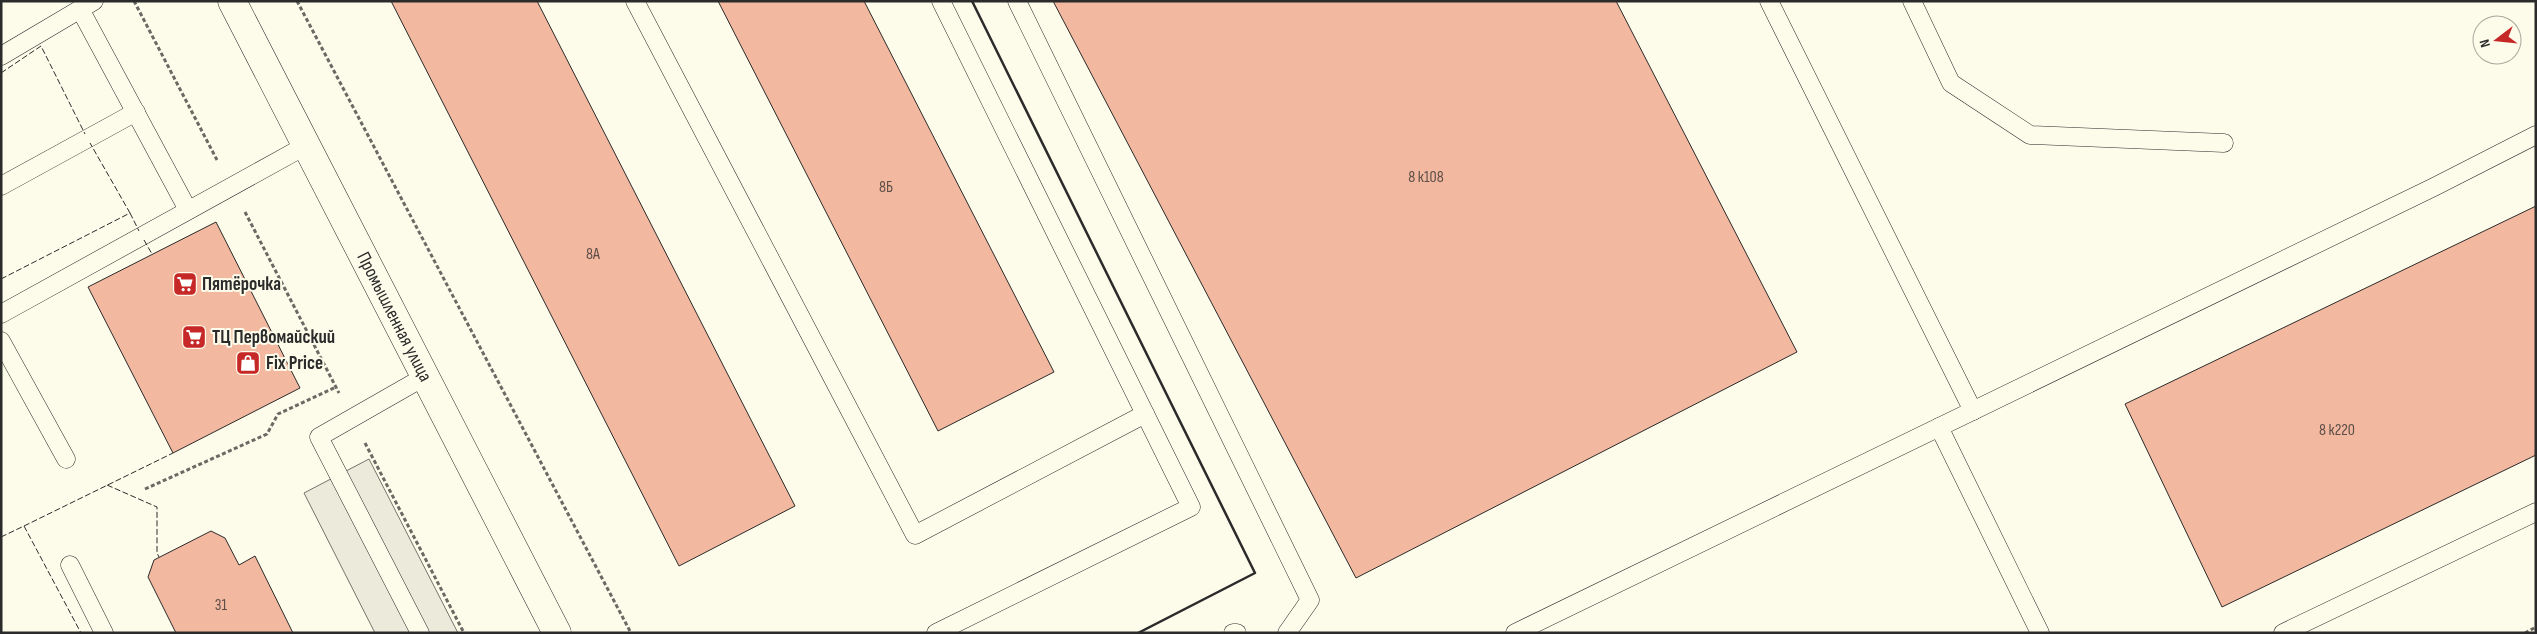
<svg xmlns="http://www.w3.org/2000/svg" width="2537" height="634" font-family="'Sofia Sans Condensed',sans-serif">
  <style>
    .parking { fill: #eceadb; stroke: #74746e }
    .building { fill: #f2b8a0; stroke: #2b2b2b }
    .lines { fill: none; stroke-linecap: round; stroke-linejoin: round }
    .lane-casing { stroke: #2b2b2b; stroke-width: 19 }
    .primary-casing { stroke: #2b2b2b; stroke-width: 29 }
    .path { stroke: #6a6964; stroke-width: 3; stroke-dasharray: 4 2.5; stroke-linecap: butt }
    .lane { stroke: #fdfbea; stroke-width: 18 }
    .primary { stroke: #fdfbea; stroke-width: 28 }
    .fence { stroke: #2b2b2b; stroke-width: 1; stroke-dasharray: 6 2.5; stroke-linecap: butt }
    .wall { stroke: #2b2b2b; stroke-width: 2.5 }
    .labels { text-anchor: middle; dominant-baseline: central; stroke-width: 4; stroke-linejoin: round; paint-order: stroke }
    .number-label { font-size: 16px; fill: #5d4e48 }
    .poi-label { font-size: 19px; font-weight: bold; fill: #2b2b2b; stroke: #fdfbea; text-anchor: start }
    .street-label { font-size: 19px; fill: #2b2b2b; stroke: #fdfbea }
  </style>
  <rect width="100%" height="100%" fill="#fdfbea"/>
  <path class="parking" d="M369,459L458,633H375L304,493Z"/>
  <g class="building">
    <path d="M391,1H537L795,506L679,566Z"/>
    <path d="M718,1H864L1054,372L938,431Z"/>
    <path d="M1053,1H1616L1797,352L1356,578Z"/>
    <path d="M2536,206V455L2222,607L2125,404Z"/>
    <path d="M216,222L300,388L173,453L88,287Z"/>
    <path d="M211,531L225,538L239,565L255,556L293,633H176L148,577L154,560Z"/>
  </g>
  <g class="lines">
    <defs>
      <g id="lane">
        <path d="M635,1L915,535L1145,414"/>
        <path d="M1017,1L1310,600L1287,633"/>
        <path d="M1769,1L1973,411"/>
        <path d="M1912,1L1951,83L2030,135L2224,143"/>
        <path d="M80,9L188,210"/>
        <path d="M1,56L94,1"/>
        <path d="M1,186L136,112"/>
        <path d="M1,314L305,146"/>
        <path d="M1,341L66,459"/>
        <path d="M1939,427L2040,633"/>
        <path d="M70,565L104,633"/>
        <path d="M420,633L319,437L424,377"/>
        <path d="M936,633L1191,507L941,1"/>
        <path d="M1233,633H1237"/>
        <path d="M1515,633L2434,187L2536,135"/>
        <path d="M2283,633L2536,512"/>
      </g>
      <path id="primary" d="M232,1L557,633"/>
    </defs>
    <use href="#lane" class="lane-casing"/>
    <use href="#primary" class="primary-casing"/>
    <g class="path">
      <path d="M134,1L217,160"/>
      <path d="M297,1L631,633"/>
      <path d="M245,212L339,393"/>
      <path d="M365,443L464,633"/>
      <path d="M145,489L267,434L278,414L336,387"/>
      <path d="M2525,633L2536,627"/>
    </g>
    <use href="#lane" class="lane"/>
    <use href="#primary" class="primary"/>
    <g class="fence">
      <path d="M1,73L41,46L85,134"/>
      <path d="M130,213L139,231"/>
      <path d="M144,240L152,254"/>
      <path d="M1,279L130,213L90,143"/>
      <path d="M107,485L157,507V553L159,557"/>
      <path d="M24,526L173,453"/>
      <path d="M1,537L24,526L81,633"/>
    </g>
    <path class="wall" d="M972,1L1255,573L1138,633"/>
  </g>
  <defs>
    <symbol id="supermarket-square" viewBox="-11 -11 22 22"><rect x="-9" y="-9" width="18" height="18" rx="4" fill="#c62828" stroke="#fdfbea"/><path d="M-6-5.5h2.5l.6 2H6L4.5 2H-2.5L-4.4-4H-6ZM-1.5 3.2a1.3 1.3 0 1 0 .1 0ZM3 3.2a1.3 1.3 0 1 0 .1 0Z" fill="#fff"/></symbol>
    <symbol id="shop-square" viewBox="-11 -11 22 22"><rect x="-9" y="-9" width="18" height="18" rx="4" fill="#c62828" stroke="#fdfbea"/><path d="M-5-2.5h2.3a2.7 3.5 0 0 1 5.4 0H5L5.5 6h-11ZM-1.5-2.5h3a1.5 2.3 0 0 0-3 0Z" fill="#fff"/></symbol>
  </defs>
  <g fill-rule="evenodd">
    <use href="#supermarket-square" x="171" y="270" width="28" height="28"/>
    <use href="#supermarket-square" x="180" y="323" width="28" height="28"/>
    <use href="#shop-square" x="234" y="349" width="28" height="28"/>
  </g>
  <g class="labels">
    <g class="number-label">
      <text x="1426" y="177">8 к108</text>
      <text x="886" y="187">8Б</text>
      <text x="593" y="254">8А</text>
      <text x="2337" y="430">8 к220</text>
      <text x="221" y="605">31</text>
    </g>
    <g class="poi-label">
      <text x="202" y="284">Пятёрочка</text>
      <text x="212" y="337">ТЦ Первомайский</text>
      <text x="266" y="363">Fix Price</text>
    </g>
    <g class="street-label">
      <text transform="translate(394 317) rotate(63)">Промышленная улица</text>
    </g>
  </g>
  <rect width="2537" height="634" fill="none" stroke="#2b2b2b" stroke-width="5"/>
  <g transform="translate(2497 40) rotate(254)"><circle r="24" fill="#fdfbea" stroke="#a9a89e"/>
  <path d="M0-4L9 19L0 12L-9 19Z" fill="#c62828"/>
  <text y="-8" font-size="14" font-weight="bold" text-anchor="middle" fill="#2b2b2b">N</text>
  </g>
</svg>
